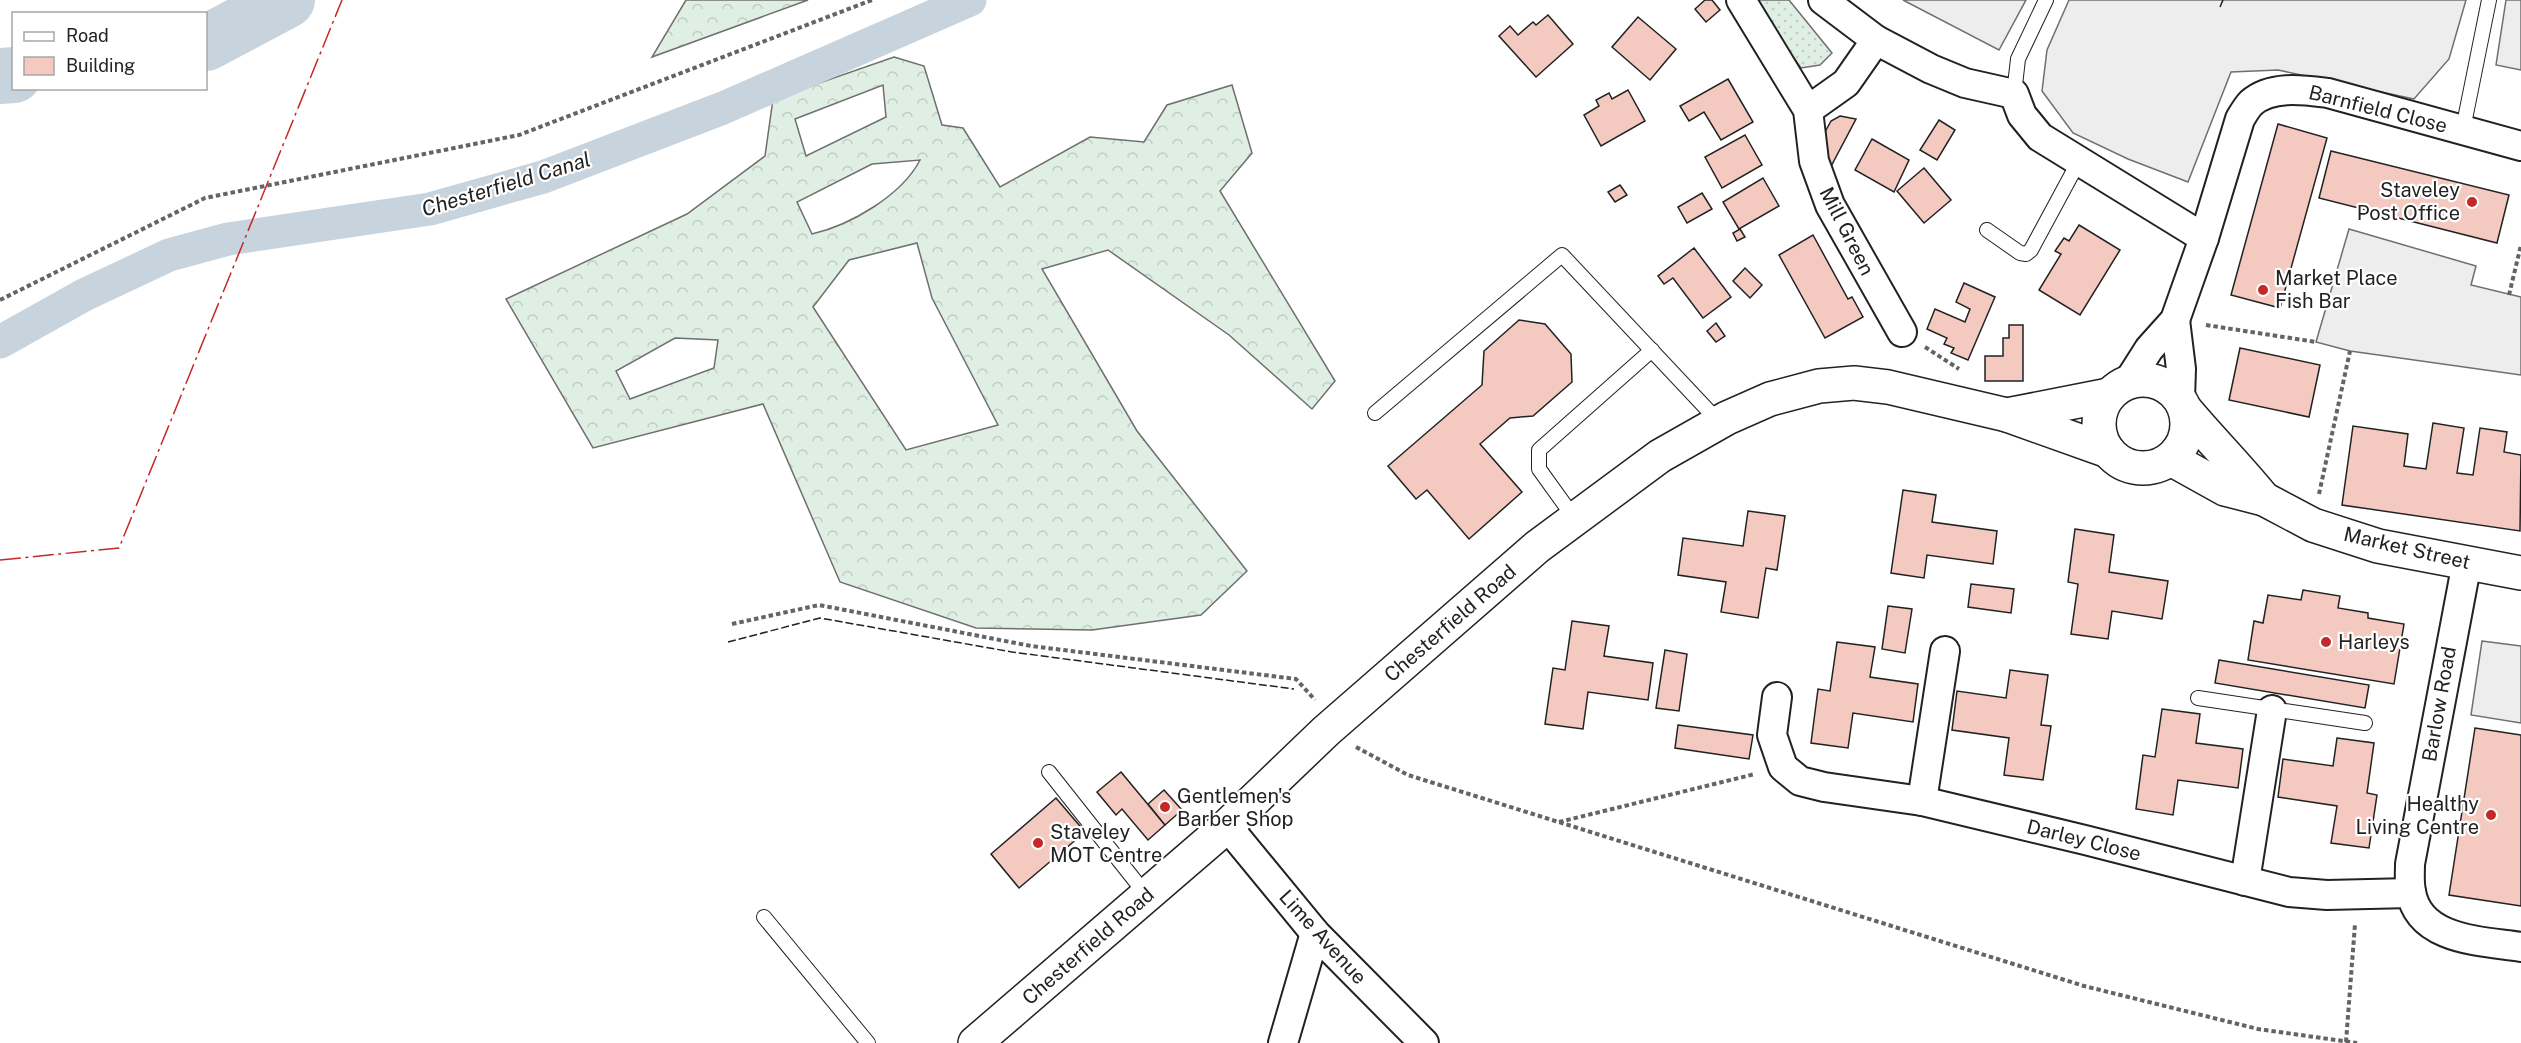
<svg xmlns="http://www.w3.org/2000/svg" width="2521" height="1043" font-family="'Public Sans',sans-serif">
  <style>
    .grass { fill: url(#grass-dots); stroke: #6f6f6f; stroke-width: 1.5 }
    .forest { fill: url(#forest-crowns); stroke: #6f6f6f; stroke-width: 1.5; fill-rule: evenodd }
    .parking { fill: #ededed; stroke: #6f6f6f; stroke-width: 1.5 }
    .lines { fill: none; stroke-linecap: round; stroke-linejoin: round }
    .canal { stroke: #c7d3dd; stroke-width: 33 }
    .river { stroke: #c7d3dd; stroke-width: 56 }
    .building { fill: #f3c9c0; stroke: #222; stroke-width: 1.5 }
    .lane-casing { stroke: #222; stroke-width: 16 }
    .street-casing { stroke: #222; stroke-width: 32 }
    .highway-casing { stroke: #222; stroke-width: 36 }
    .path { stroke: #646464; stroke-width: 4; stroke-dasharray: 4.5 3; stroke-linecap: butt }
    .lane { stroke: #fff; stroke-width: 14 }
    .street { stroke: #fff; stroke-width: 28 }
    .highway { stroke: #fff; stroke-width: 33 }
    .fence { stroke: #222; stroke-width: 1.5; stroke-dasharray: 8 3; stroke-linecap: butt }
    .power { stroke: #c62828; stroke-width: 1.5; stroke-dasharray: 21 4.5 3 4.5; stroke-linecap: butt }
    .poi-dot { fill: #c62828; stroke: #fff; stroke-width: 2 }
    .labels { text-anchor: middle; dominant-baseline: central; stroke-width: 4.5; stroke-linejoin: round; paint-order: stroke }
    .street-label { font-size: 20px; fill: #222; stroke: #fff }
    .poi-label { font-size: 20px; fill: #222; stroke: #fff; text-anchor: start }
    .water-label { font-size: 21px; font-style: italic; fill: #222; stroke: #fff }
  </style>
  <defs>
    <pattern id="grass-dots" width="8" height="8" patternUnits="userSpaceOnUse" patternTransform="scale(1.5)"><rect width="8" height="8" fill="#e0efe3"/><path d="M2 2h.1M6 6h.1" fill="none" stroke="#c0cdc2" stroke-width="1.8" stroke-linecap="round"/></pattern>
    <pattern id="forest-crowns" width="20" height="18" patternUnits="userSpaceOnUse" patternTransform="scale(1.5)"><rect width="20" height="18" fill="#e0efe3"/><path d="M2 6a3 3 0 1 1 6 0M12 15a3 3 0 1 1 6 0" fill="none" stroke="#c0cdc2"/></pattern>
  </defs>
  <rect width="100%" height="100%" fill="#fff"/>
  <path class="grass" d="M1752,0H1789L1832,53L1820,65L1801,68Z"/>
  <g class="forest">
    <path d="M686,0H808L652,57Z"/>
    <path d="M894,57L924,66L942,125L963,128L1000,187L1090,137L1144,142L1167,105L1232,85L1252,153L1220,191L1335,381L1312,409L1229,335L1108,250L1042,269L1137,431L1247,571L1201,615L1092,630L976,628L840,582L763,404L593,448L506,299L687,214L765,156L773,99ZM883,85L886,117L806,156L795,119ZM920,160C902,195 851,225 812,234L797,202L872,164ZM917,243L932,298L998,425L906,450L813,307L849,260ZM675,338L718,340L714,368L630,399L616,371Z"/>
  </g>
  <g class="parking">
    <path d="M1903,0H2026L1999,50Z"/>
    <path d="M2069,0H2466L2449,59L2414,99L2278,70L2231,72L2188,182L2128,159L2073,133L2042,91L2047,50Z"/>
    <path d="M2506,0H2521V70L2496,65Z"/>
    <path d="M2349,229L2476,266L2471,285L2521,297V375L2350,351L2316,342Z"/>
    <path d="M2482,641L2521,646V723L2471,715Z"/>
  </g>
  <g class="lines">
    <path class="canal" d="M0,342L84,295L169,255L228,239L430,209L543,177L723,108L970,0"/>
    <g class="river">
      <path d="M206,43L287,0"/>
      <path d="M0,76L14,75"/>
    </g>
  </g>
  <g class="building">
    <path d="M1705,0H1712L1720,10L1706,22L1695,9Z"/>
    <path d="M1548,15L1573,44L1536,77L1499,36L1510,26L1518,35L1533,22L1536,25Z"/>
    <path d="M1638,17L1676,49L1650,80L1612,47Z"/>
    <path d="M1728,79L1753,122L1721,140L1704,112L1689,121L1680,106Z"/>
    <path d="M1628,90L1645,121L1601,146L1584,115L1599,106L1596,100L1609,93L1612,99Z"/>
    <path d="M1840,116L1856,119L1828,172L1823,145L1825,132L1831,121Z"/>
    <path d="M1939,120L1955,130L1937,160L1920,150Z"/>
    <path d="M2278,124L2327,138L2280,308L2231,295Z"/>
    <path d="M1745,135L1762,165L1722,188L1705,157Z"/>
    <path d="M1872,139L1909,160L1894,192L1855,170Z"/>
    <path d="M2331,151L2509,195L2497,243L2319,198Z"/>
    <path d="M1924,168L1951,200L1924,223L1897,191Z"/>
    <path d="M1763,178L1779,206L1739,229L1723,202Z"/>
    <path d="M1620,185L1627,195L1615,202L1608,192Z"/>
    <path d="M1702,193L1712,209L1687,223L1678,207Z"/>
    <path d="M2079,225L2120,250L2080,315L2039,290L2061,254L2055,251L2064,238L2069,241Z"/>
    <path d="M1740,229L1745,237L1737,241L1733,233Z"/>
    <path d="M1813,235L1848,299L1852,297L1863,317L1825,338L1779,255Z"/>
    <path d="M1694,248L1731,297L1703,318L1673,278L1664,284L1658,276Z"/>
    <path d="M1745,268L1762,285L1750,298L1733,281Z"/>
    <path d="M1964,283L1995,297L1968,360L1951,353L1954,348L1944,344L1947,338L1927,329L1935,309L1965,322L1970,309L1956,302Z"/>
    <path d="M1519,320L1545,324L1571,354L1572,382L1533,416L1510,418L1480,444L1522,492L1469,539L1427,490L1416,499L1388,466L1482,385L1484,351Z"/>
    <path d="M1716,323L1725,336L1716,342L1707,331Z"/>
    <path d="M2009,325H2023V381H1985V356H2003V338H2009Z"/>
    <path d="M2240,348L2320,365L2309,417L2229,400Z"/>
    <path d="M2433,423L2464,428L2457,473L2473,475L2480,428L2507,432L2504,452L2521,455L2520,531L2342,505L2353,426L2408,434L2404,466L2426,469Z"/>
    <path d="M1903,490L1936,495L1932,522L1997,531L1993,564L1927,555L1924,578L1891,573Z"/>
    <path d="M1748,511L1785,516L1777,570L1766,568L1758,618L1721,612L1726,582L1678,575L1683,538L1743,546Z"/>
    <path d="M2075,529L2114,535L2109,572L2168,581L2162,619L2112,611L2108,639L2071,634L2078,584L2068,582Z"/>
    <path d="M1971,584L2014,589L2011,613L1968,607Z"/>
    <path d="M2303,590L2340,596L2338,608L2368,613V618L2404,624L2394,684L2248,660L2254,621L2263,623L2268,595L2301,600Z"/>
    <path d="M1888,606L1912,609L1905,653L1882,649Z"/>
    <path d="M1572,621L1609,626L1604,656L1653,663L1648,700L1588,692L1583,729L1545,724L1553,668L1565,670Z"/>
    <path d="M1837,642L1875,647L1870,677L1918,684L1913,722L1853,713L1848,748L1811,743L1818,689L1830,691Z"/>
    <path d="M1665,650L1687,654L1679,711L1656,708Z"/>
    <path d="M2219,660L2369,685L2365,708L2215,683Z"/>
    <path d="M2010,670L2048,675L2041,725L2051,726L2043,780L2004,775L2009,738L1952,730L1957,691L2006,698Z"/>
    <path d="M2162,709L2200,714L2196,743L2243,749L2238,788L2178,780L2173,815L2136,809L2143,755L2155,757Z"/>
    <path d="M1678,725L1753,735L1749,759L1675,748Z"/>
    <path d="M2475,728L2521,735V906L2449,895Z"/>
    <path d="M2337,738L2374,743L2367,793L2377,795L2369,848L2331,843L2337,806L2278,797L2283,759L2333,766Z"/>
    <path d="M1121,772L1165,825L1148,840L1122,809L1116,815L1097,792Z"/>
    <path d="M1164,790L1182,810L1165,825L1148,804Z"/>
    <path d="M1056,798L1085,832L1019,888L991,854Z"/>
  </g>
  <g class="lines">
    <defs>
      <g id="lane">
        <path d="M2014,94L2018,59L2046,0"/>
        <path d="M2463,129L2489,0"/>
        <path d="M1987,230L2020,253L2026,254L2031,250L2079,161"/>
        <path d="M1375,413L1562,255L1719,422"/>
        <path d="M1575,519L1539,469V450L1652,350"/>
        <path d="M2198,698L2365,723"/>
        <path d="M1049,772L1144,892"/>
        <path d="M764,917L868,1043"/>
      </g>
      <g id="street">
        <path d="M1741,0L1808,110L1814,161L1830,205L1902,332"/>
        <path d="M1823,0L1876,40"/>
        <path d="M1808,110L1846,83L1876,40L1931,69L1965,83L2014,94L2022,115L2040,137L2204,238"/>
        <path d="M2175,320L2181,369L2180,399"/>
        <path d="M2128,382L2149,349L2175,320L2204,238L2240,119C2243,114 2247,107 2251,103C2271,85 2304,90 2328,93L2521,146"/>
        <path d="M2467,562L2410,864C2410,873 2409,882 2411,891C2418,941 2483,941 2521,947"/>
        <path d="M1777,697L1772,735L1783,767L1800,781L1824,787L1922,801L2085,840L2289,892L2327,895L2411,893"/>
        <path d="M1922,801L1945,651"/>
        <path d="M1227,826L1315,933L1424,1043"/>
        <path d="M2245,881L2272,710"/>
        <path d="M1283,1043L1315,933"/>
      </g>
      <g id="highway">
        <circle cx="2143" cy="424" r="44"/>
        <path d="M2185,409C2211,440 2239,468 2264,499"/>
        <path d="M2007,415L2109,395"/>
        <path d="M2171,459L2225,489L2264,499L2313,525L2378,546L2521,573"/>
        <path d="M975,1043L1227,826L1326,731L1537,547L1660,456L1727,418L1770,399L1819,386L1854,383L1888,387L2007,415L2108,451"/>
      </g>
    </defs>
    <use href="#lane" class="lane-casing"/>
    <use href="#street" class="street-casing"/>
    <use href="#highway" class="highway-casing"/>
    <g class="path">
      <path d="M2509,295L2521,245"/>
      <path d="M0,300L205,198L519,135L872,0"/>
      <path d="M2206,325L2316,342"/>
      <path d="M1925,347L1959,369"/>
      <path d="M2319,494L2350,351"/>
      <path d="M732,624L819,605L1031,646L1296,679L1315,700"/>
      <path d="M1356,747L1408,775L2084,986L2258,1029L2357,1043"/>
      <path d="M1559,822L1755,774"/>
      <path d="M2346,1042L2355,924"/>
    </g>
    <use href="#lane" class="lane"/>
    <use href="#street" class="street"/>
    <use href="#highway" class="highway"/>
    <g class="fence">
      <path d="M2220,7L2223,0"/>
      <path d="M728,642L820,618L1012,652L1294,689"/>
    </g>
    <path class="power" d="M0,560L119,548L342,0"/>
  </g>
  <g class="poi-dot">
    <circle cx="2472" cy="202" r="6"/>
    <circle cx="2263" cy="290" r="6"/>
    <circle cx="2326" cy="642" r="6"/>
    <circle cx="1165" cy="807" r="6"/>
    <circle cx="2491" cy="815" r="6"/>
    <circle cx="1038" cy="843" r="6"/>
  </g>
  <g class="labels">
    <g class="street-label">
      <text transform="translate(2378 109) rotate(14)">Barnfield Close</text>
      <text transform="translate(1847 231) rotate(63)">Mill Green</text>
      <text transform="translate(2407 548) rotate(13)">Market Street</text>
      <text transform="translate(1450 623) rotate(-41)">Chesterfield Road</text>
      <text transform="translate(2439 704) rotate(-80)">Barlow Road</text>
      <text transform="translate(2084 840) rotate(14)">Darley Close</text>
      <text transform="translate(1323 937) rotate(48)">Lime Avenue</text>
      <text transform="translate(1088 946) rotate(-41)">Chesterfield Road</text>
    </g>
    <g class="poi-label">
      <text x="2460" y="190" text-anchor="end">Staveley<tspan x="2460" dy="23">Post Office</tspan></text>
      <text x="2275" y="278">Market Place<tspan x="2275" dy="23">Fish Bar</tspan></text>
      <text x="2338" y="642">Harleys</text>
      <text x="1177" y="796">Gentlemen's<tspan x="1177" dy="23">Barber Shop</tspan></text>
      <text x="2479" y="804" text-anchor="end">Healthy<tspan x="2479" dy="23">Living Centre</tspan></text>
      <text x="1050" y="832">Staveley<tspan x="1050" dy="23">MOT Centre</tspan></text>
    </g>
    <g class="water-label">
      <text transform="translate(506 184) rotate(-17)">Chesterfield Canal</text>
    </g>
  </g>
  <rect x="12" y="12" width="195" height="78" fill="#ffffff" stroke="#a7a7a7" stroke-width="1.5"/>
  <rect x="24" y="32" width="30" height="9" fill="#ffffff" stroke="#a7a7a7" stroke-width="1.5"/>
  <text x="66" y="42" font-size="18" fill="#222222">Road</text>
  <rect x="24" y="57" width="30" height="18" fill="#f3c9c0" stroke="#a7a7a7" stroke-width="1.5"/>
  <text x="66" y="72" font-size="18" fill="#222222">Building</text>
</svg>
